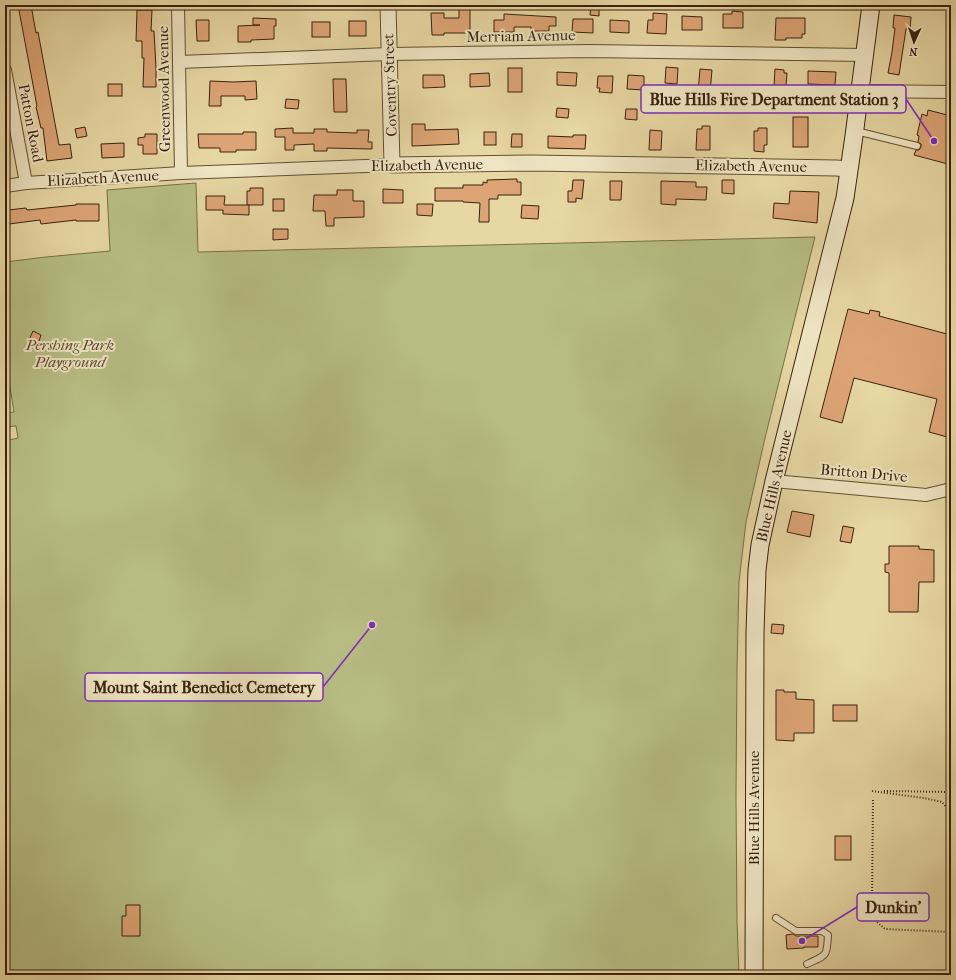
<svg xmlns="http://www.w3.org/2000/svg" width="956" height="980" font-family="'IM FELL French Canon',serif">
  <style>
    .green { fill: #b7be84; stroke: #78704a }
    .building { fill: #dda576; stroke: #3a210f }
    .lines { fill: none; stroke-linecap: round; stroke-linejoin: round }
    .service-casing { stroke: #654e34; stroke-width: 8 }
    .minor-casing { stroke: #654e34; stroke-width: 14 }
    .tertiary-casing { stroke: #654e34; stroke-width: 17 }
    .secondary-casing { stroke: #3a210f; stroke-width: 19 }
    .path { stroke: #3a210f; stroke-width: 2; stroke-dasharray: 1 2; stroke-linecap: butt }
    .service { stroke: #efe5c3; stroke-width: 6 }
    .minor { stroke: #efe5c3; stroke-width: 12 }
    .tertiary { stroke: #efe5c3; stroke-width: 15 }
    .secondary { stroke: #efe5c3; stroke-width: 17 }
    .labels { text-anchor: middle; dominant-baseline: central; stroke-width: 4; stroke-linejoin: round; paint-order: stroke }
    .street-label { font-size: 15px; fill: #3a210f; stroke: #efe5c3 }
    .park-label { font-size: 15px; font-style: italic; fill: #59482c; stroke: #efe5c3 }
    .leader { fill: none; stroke: #7b2cbf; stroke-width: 1.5 }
    .callout-dot { fill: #7b2cbf; stroke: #efe5c3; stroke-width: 1.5 }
    .callout { fill: #efe5c3; stroke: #7b2cbf; stroke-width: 1.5 }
    .callout-label { font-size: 16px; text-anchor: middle; font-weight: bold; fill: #3a210f }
  </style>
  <rect width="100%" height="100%" fill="#e7d7a3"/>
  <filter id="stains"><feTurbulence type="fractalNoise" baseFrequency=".005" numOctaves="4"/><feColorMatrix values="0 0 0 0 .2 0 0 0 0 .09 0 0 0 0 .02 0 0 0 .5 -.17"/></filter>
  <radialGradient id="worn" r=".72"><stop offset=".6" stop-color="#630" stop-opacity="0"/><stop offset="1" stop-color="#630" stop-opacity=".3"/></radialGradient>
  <path class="green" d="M196,183L198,252L815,237L765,438L746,522L739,582L737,668L736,797L737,921L739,975H5V441L18,438L16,426L5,427V413L14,412L5,356V262L46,257L110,251L107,190Z"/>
  <g class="building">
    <path d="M18,5H31L36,33L38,32L59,145L70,144L72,158L47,161L43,128H41L36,107L37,106Z"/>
    <path d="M459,5H470V33H444V35H432L431,13H444V18H459Z"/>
    <path d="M591,5L599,6V16L590,15Z"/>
    <path d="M137,10H152L151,31H154L156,68V87H143L144,58H142V41H136Z"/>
    <path d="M732,11L743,12V28H723V14H732Z"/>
    <path d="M653,13L667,14L666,34L647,33L648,20H653Z"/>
    <path d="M504,14L556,17V26H549V31H531V27H514V32H494V20H504Z"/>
    <path d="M894,15L911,17L910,29H906L899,75L888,73L892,52L895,28H893Z"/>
    <path d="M682,16L702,17V30H682Z"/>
    <path d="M253,18L276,19V26H274V39L251,40V42H238V26L260,25H253Z"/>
    <path d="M776,18H805V34H802V38H786V40H775Z"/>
    <path d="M573,19H593V33L572,32Z"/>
    <path d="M196,20H209V41H197Z"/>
    <path d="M610,20L629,21V33L610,32Z"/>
    <rect x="349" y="21" width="17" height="15"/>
    <rect x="312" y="22" width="18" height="15"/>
    <path d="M666,67L678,68L677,84L665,83Z"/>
    <rect x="508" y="68" width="14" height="24"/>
    <path d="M700,69L712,70L710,93H698Z"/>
    <path d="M775,69L784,70V73H787L786,86H774Z"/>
    <path d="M808,71L836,72L835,85L808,84Z"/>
    <path d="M557,72L577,73L576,86L557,85Z"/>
    <path d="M489,73L490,86L470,87V74Z"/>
    <path d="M423,75H444L445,87L423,88Z"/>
    <path d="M628,75L644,76V90L627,89Z"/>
    <path d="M598,76H613L612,93L599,92L600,88H597Z"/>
    <path d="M333,79H346L347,112H334Z"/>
    <path d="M210,81L233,82L256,81L257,99L245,100V96H221V106H209Z"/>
    <rect x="108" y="84" width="14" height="12"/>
    <path d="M286,99L299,100L298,109L285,108Z"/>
    <path d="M557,108L569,109L568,118L556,117Z"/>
    <path d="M626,109H637V120L625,119Z"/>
    <path d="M928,110L951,116V154L948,164L914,155L916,150H919L921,147V144L918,142L919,136L917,135L922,114L927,116Z"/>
    <rect x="793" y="117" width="15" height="30"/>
    <path d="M412,124H425V130L458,129L459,144L412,146Z"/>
    <path d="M702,126H710V150H696L697,129H702Z"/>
    <path d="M85,127L87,136L77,138L75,129Z"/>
    <path d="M293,128V133H314V129H327V132L357,133V130H369L368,142H372V149L327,148V151H314V144L294,145V150H285V137H275V129Z"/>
    <path d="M758,128H767V145H764V152L754,151V131H758Z"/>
    <path d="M650,130L662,131L661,150H649Z"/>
    <path d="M243,132H256V150H236V152H220V148H199L198,134H243Z"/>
    <rect x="484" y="132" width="12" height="13"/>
    <path d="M145,134H157V154H143V145H138V138L145,137Z"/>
    <path d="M512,134H522V147H511Z"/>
    <path d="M573,135H586L585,149L548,148V136L573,137Z"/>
    <path d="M124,143V157L102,158L101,144Z"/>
    <path d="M517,179V182H521V195H498V199H489V222H479L480,203L463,202V201H435V188H463V185H483V182L487,183V180Z"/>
    <path d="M573,180H584L582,199L576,198V202H568V191H572Z"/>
    <path d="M722,180H734V194L722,193Z"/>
    <path d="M610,181H622L621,200H610Z"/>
    <path d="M661,181L696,182V187H707L706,200L676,199V205L661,204Z"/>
    <path d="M250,188H263V205H247V191H250Z"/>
    <path d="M383,189L403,190V203H383Z"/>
    <path d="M337,190H353V201H364V217L334,218V226H326L325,211H313L314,195H337Z"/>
    <path d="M790,191L819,192L817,223L773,218L774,203L789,204Z"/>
    <path d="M206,196H225L224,205H249V215L223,214V210H206Z"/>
    <rect x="273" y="199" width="11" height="12"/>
    <path d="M76,204H99V221H76V220L41,224L40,220L9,224L8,210L26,208L27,210L76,205Z"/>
    <path d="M417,204H433L432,216L417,215Z"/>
    <path d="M522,205L539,206L538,219L521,218Z"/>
    <path d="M273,229H288V239L273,240Z"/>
    <path d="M848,309L869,314L870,310L880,312L879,316L951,335V438L929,432L937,399L854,378L842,423L820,417Z"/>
    <path d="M33,331L41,335L38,344L29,340Z"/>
    <path d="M792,511L814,515L810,537L787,532Z"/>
    <path d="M843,526L854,528L851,543L840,541Z"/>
    <path d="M889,546H919V549L934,550V582H919L918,612H889V573L885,572V564H889Z"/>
    <path d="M772,624L784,625L783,634L771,633Z"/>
    <path d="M776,690H784V692H796V699L814,700V733H794V741L776,740Z"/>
    <rect x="833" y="705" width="24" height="16"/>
    <rect x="835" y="836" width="16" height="24"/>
    <path d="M126,905H140V936H122V916H126Z"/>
    <path d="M793,934L796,936H818V947H804V948L787,949L786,935Z"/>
  </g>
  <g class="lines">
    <defs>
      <g id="service">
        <path d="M856,131L917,146"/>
        <path d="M776,918L796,931H822L828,935C827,958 826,955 807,964"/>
      </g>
      <g id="minor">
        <path d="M178,5L181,173"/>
        <path d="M179,62L389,54L589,51L864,55"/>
        <path d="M5,70L26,183"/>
        <path d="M859,91L951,92"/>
        <path d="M5,186L26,183L181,173L392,165"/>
        <path d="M774,481L926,495L951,489"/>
      </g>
      <path id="tertiary" d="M388,5L392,165L532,163L836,168L849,169"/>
      <path id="secondary" d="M754,975L755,633L757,570L760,545L774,481L845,198L854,136L871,5"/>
    </defs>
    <use href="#service" class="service-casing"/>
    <use href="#minor" class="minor-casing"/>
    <use href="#tertiary" class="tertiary-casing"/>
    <use href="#secondary" class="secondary-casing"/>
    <g class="path">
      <path d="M872,791L924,798L942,802L951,813"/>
      <path d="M884,791L951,792"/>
      <path d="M873,800L872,906L877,922L885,929L951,932"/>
    </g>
    <use href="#service" class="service"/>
    <use href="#minor" class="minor"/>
    <use href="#tertiary" class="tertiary"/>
    <use href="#secondary" class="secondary"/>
  </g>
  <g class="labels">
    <g class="street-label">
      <text transform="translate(521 36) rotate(-1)">Merriam Avenue</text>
      <text transform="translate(390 85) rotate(-92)">Coventry Street</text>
      <text transform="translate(164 89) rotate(-91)">Greenwood Avenue</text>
      <text transform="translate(31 123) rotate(79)">Patton Road</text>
      <text transform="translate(427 165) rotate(-1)">Elizabeth Avenue</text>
      <text transform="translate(751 166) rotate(1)">Elizabeth Avenue</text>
      <text transform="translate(103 178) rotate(-3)">Elizabeth Avenue</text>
      <text transform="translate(864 473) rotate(5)">Britton Drive</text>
      <text transform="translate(774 486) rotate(-77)">Blue Hills Avenue</text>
      <text transform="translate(754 808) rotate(-90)">Blue Hills Avenue</text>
    </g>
    <g class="park-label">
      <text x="70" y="345">Pershing Park<tspan x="70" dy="17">Playground</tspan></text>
    </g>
  </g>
  <path class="leader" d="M934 141L906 99M372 625L323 687M802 941L857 907"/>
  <g class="callout-dot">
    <circle cx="934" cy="141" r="4"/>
    <circle cx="372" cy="625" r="4"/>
    <circle cx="802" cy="941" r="4"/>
  </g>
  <g class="callout">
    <rect x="641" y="85" width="265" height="28" rx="4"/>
    <rect x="85" y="673" width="238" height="28" rx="4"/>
    <rect x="857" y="893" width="72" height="28" rx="4"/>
  </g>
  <g class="callout-label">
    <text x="774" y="105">Blue Hills Fire Department Station 3</text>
    <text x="204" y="693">Mount Saint Benedict Cemetery</text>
    <text x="893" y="913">Dunkin'</text>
  </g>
  <rect width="956" height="980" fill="none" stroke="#e7d7a3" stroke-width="20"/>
  <rect x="6" y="6" width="944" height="968" fill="none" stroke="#3a210f" stroke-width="2"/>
  <rect x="10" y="10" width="936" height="960" fill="none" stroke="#3a210f"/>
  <g transform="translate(914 42) rotate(183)" stroke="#efe5c3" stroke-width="3" paint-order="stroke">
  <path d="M0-3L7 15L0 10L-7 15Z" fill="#3a210f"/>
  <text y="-6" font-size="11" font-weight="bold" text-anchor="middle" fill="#3a210f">N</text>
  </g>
  <rect width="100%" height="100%" filter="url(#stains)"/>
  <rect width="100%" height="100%" fill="url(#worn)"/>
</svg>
